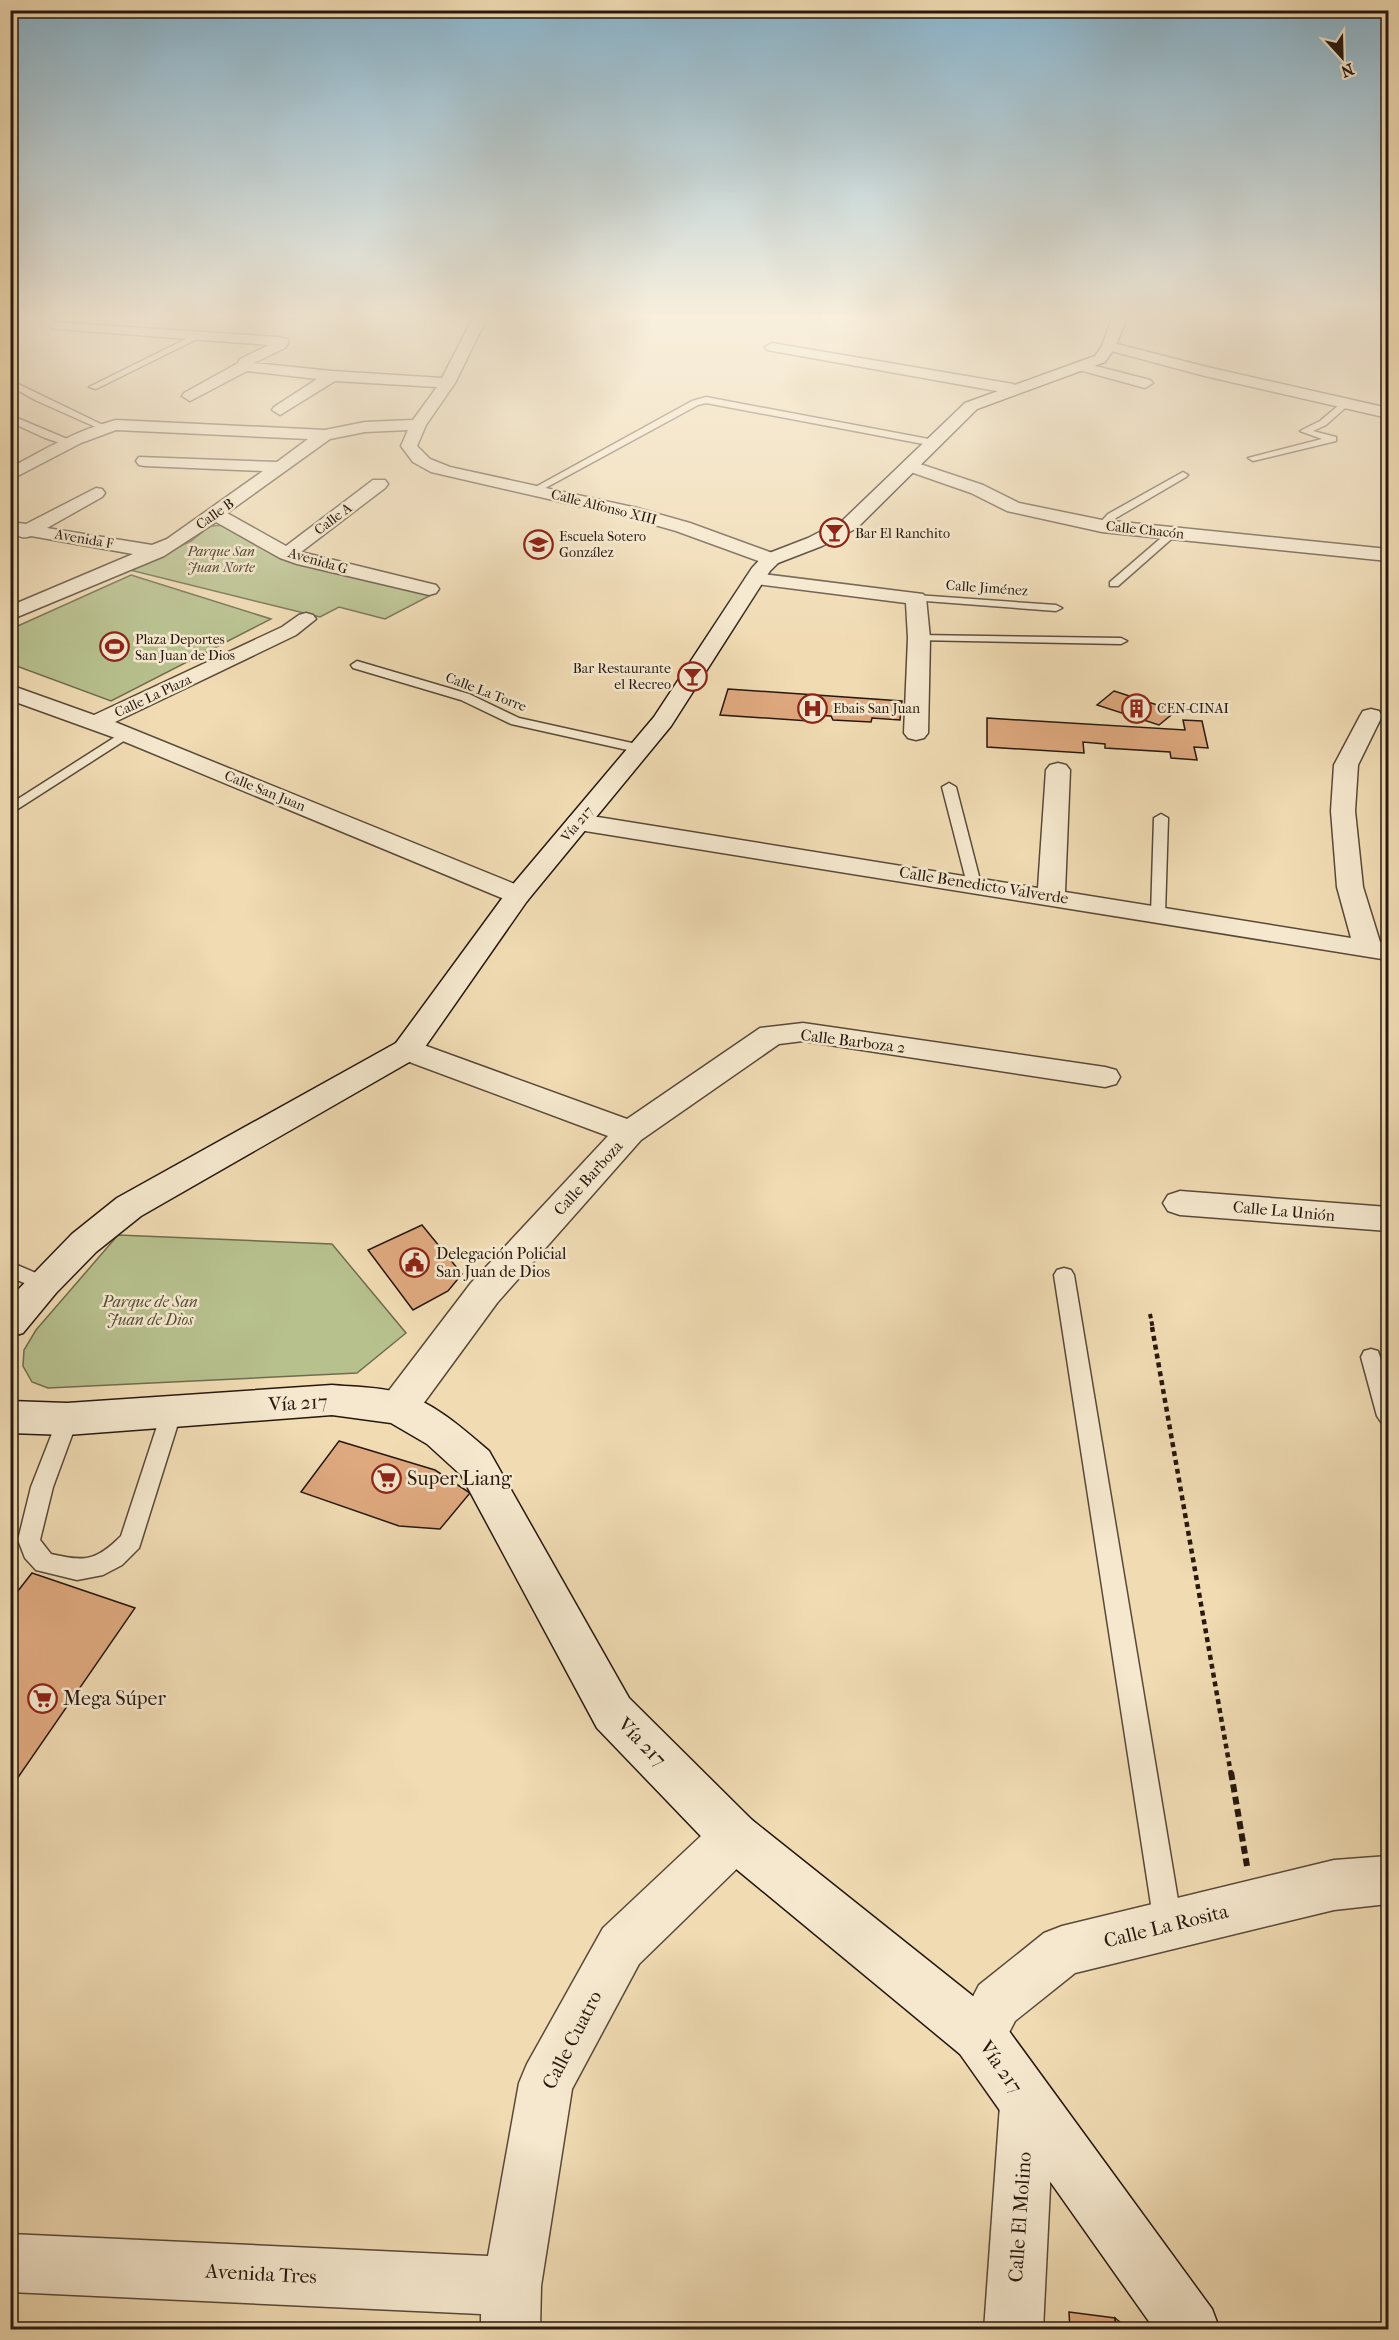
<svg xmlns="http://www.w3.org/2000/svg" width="1399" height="2340" font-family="'IM FELL French Canon',serif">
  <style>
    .green { fill: #b7c18e; stroke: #6f6c4e; stroke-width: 1.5 }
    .building { fill: #dfa97f; stroke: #27180f; stroke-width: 1.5 }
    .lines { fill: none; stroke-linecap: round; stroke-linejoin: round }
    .lane-casing { stroke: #594938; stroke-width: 3 }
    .street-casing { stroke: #594938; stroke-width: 3 }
    .secondary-casing { stroke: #27180f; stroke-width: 3 }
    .path-far2 { stroke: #27180f; stroke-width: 4; stroke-dasharray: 4.5 3; stroke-linecap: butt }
    .path-far1 { stroke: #27180f; stroke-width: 4.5; stroke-dasharray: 5 4; stroke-linecap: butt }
    .path { stroke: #27180f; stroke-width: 6; stroke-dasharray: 8 4.5; stroke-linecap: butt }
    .lane { fill: #f5e8ce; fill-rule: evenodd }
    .street { fill: #f5e8ce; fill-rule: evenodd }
    .secondary { fill: #f5e8ce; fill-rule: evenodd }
    .labels { text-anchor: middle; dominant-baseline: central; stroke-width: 5; stroke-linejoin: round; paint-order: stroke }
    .far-street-label { font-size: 14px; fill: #27180f; stroke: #f5e8ce }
    .far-poi-label { font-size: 14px; fill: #27180f; stroke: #f5e8ce; text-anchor: start }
    .far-park-label { font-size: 14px; font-style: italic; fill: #524b35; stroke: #f5e8ce }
    .street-label { font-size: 16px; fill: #27180f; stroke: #f5e8ce }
    .poi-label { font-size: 16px; fill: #27180f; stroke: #f5e8ce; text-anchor: start }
    .park-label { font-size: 16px; font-style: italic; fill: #524b35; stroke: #f5e8ce }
    .near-street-label { font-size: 20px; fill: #27180f; stroke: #f5e8ce }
    .near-poi-label { font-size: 20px; fill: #27180f; stroke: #f5e8ce; text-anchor: start }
  </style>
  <rect width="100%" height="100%" fill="#f0dbb3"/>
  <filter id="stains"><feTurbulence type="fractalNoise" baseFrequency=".00333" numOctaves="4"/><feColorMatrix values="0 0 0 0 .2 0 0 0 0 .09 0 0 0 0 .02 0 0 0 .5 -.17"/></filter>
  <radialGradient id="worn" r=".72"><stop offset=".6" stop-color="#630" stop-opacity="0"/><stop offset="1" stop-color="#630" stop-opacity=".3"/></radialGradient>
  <g class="green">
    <path d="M228,525L315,566L433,594L385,619L339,607L320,617L130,570L191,541L210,526Z"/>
    <path d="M131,575L271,619L111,701L11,664V629Z"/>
    <path d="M118,1235L332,1244L406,1333L357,1373L48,1388L32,1382L23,1366L24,1350L36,1330Z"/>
  </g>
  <g class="building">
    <path d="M728,689L902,701L900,720L872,718L871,722L833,720L831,716L811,715L809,721L720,715Z"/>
    <path d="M1114,691L1176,711L1159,725L1097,705Z"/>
    <path d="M987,718L1185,730L1183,720L1202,721L1208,748L1194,747L1197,760L1171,758L1170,752L1105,748V744L1083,742L1084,753L987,747Z"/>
    <path d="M422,1225L462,1274L448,1291L413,1310L368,1250Z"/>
    <path d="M339,1441L435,1470L470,1493L440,1529L399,1526L301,1492Z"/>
    <path d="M32,1573L135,1608L10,1789V1601Z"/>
    <path d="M1069,2312L1115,2318L1116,2330H1070Z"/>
    <path d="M1115,2318L1130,2330H1116Z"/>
  </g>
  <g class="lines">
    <defs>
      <g id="lane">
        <path d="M198,333L205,335L96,389L89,387Z"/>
        <path d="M10,380L107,427L100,429L35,400L10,386Z"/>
        <path d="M706,397L934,440L939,443L934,446L706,403L698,405L538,492L530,490L692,401Z"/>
        <path d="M1345,400L1352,402L1326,425L1313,431L1336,437V441L1253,461L1248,458L1322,439L1300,431L1320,421Z"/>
        <path d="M10,415L72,441L74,443L69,446L45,438L10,422Z"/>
        <path d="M1183,472L1188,475L1186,477L1116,518L1106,528L1097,526L1108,514Z"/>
        <path d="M1168,532L1177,534L1118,586H1110V582Z"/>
        <path d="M916,595L1056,605L1062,608L1056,611L912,600V596Z"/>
        <path d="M919,635L1121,638L1127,641L1121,644L915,640L913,638Z"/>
        <path d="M357,661L469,694L519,718L641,745L647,749L641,753L511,724L461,700L353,668L351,665Z"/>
        <path d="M126,730L132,734L130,737L10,814V804Z"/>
        <path d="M949,783L956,787L981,884L979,887L974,888L967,884L942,787Z"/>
        <path d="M1161,814L1168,818L1165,914L1158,918L1151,914L1154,818Z"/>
        <path d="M10,1262L50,1279L53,1284L50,1289L43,1291L10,1277Z"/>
        <path d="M1064,1268L1071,1270L1074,1275L1182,1924L1178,1934L1168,1938L1158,1934L1154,1924L1054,1275L1057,1270Z"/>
        <path d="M1371,1349L1378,1351L1388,1382V1425L1381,1422L1377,1416L1361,1357L1364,1351Z"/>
        <path d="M172,1403L179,1405L182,1411L139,1548L122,1565L103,1575L77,1580L36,1570L25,1558L18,1540L31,1487L60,1413L67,1410L74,1413L78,1419L53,1487L40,1540L51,1554C85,1562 96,1561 121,1536L162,1411L165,1405Z"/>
      </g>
      <g id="street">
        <path d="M473,318H487L455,383L426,425L417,446L430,459L450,467L637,508L690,523L778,555L781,559L778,563H764L676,531L627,517L431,472L413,462L401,446L408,430L365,432L330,439L227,513L286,546L373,480H385L388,484L385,488L301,552L436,585L439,589L436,593L429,595L297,564L280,558L216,522L164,556L10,620V606L133,554L31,536C20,540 19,534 10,533V522L26,524L96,488L102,489L105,493L102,497L47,528L152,545L167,539L263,471L145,466L139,465L136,461L139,457L277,462L308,439L116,430L81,443L10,480V468C45,449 77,430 116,420L325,430L365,422L413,420L437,387L335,381L280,415L272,410L274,407L317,379L247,371L190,401L182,396L184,393L238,363L240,359L269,345L57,329L52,328L50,325L52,322L278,337L287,339L289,342L285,348L254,363L332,371L442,378Z"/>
        <path d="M1109,342L1207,367L1388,408V418L1205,376L1104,349L1102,346L1104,343Z"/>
        <path d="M772,343L1013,384L1021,389L1013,394L767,350L765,347Z"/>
        <path d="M1084,363L1150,380L1153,383L1145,388L1079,370L1077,367Z"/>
        <path d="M911,461L983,485L1019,503L1102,520L1388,549V561L1102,532L1007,511L971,493L905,470L902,466L905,462Z"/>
        <path d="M755,573L923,594L926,598L930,638L928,733L924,738L916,740L908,738L904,733L908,638L906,603L748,583L745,579L748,575Z"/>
        <path d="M306,613L313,615L316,619L296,635L115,722L527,889L531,895L527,901L518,903L509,901L118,739L10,700V685L94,715L282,627L299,615Z"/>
        <path d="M1371,709L1379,711L1382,716L1358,765L1355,811L1363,887L1380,942L1388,944V960L579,830L570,827L566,822L570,817L579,814L1038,888L1046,770L1050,765L1058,763L1066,765L1070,770L1065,892L1351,938L1337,887L1331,811L1334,765L1360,716L1363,711Z"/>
        <path d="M803,1023L1105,1067L1116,1070L1120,1077L1116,1084L1105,1087L803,1041L779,1044L641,1140L497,1303L412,1419L398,1423L384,1419L379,1408L384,1397L471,1283L608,1136L396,1057L392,1050L396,1043L407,1040L418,1043L627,1119L760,1028Z"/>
        <path d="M1180,1191L1388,1207V1231L1180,1215L1168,1211L1163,1203L1168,1195Z"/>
        <path d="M735,1813L752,1820L759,1837L752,1854L639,1964L572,2089L541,2286L540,2330H481V2314L10,2292V2234L488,2256L519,2083L527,2064L603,1928L718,1820Z"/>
        <path d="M1388,1856V1904L1334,1910L1075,1973L1015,2021L998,2054L979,2061L960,2054L953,2035L979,1985L1044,1933L1062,1926L1334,1860Z"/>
        <path d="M1027,2078L1046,2086L1054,2105L1043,2330H984L1000,2105L1008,2086Z"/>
      </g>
      <g id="secondary">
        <path d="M1112,318H1126L1116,346L1105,362L977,409L857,528L822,546L778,563L770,571L671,726L527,901L418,1057L141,1216L96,1252L56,1293L23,1333L10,1337V1298L72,1234L117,1198L396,1043L509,889L654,717L752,568L764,555L808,538L843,520L965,403L1095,356L1102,346Z"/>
        <path d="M332,1385C354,1387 379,1387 401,1393C435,1403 463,1429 489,1451L629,1698L752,1820L998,2016L1212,2309L1220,2330H1155L960,2054L718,1854L597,1728L461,1475L427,1444L391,1423L332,1415L67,1435L10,1433V1401L67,1403Z"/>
      </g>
    </defs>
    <use href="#lane" class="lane-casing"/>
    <use href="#street" class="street-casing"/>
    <use href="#secondary" class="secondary-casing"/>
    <path class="path-far2" d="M1150,1314L1153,1329"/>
    <path class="path-far1" d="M1152,1327L1231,1774"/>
    <path class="path" d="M1231,1772L1247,1866"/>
    <use href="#lane" class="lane"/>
    <use href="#street" class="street"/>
    <use href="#secondary" class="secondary"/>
  </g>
  <linearGradient id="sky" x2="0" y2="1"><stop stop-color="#89b7d1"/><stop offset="0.49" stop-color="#f8efdd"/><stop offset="1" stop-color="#f8efdd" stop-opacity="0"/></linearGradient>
  <rect width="1399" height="646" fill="url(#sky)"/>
  <defs>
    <symbol id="bar-ring" viewBox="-11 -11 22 22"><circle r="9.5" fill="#f5e8ce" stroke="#8f2418" stroke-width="1.5"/><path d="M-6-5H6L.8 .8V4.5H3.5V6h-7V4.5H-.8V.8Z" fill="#8f2418"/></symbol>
    <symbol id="school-ring" viewBox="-11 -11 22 22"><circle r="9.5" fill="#f5e8ce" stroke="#8f2418" stroke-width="1.5"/><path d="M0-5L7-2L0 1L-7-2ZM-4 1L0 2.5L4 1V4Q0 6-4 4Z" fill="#8f2418"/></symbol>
    <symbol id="stadium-ring" viewBox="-11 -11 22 22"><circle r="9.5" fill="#f5e8ce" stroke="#8f2418" stroke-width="1.5"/><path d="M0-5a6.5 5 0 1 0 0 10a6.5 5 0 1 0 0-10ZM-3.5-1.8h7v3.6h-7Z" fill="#8f2418"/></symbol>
    <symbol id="hospital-ring" viewBox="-11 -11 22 22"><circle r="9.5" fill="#f5e8ce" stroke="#8f2418" stroke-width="1.5"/><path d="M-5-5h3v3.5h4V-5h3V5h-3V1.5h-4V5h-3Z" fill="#8f2418"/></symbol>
    <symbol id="building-ring" viewBox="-11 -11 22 22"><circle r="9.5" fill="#f5e8ce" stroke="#8f2418" stroke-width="1.5"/><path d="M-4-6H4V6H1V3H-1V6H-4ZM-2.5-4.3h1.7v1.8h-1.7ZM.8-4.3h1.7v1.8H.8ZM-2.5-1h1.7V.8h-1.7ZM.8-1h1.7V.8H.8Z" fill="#8f2418"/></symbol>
    <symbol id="civic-ring" viewBox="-11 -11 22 22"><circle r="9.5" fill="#f5e8ce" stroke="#8f2418" stroke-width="1.5"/><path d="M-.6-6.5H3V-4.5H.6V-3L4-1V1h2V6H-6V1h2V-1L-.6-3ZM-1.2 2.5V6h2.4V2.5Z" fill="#8f2418"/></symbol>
    <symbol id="supermarket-ring" viewBox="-11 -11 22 22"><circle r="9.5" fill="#f5e8ce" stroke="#8f2418" stroke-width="1.5"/><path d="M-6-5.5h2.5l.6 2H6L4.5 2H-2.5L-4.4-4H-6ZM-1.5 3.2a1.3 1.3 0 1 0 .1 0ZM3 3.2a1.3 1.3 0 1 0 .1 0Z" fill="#8f2418"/></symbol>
  </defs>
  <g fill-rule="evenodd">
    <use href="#bar-ring" x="818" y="516" width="33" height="33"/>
    <use href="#school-ring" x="522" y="528" width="33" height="33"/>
    <use href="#stadium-ring" x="98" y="630" width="33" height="33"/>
    <use href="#bar-ring" x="676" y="660" width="33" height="33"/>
    <use href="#hospital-ring" x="796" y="692" width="33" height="33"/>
    <use href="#building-ring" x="1120" y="692" width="33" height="33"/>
    <use href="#civic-ring" x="398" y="1246" width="33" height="33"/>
    <use href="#supermarket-ring" x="370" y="1462" width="33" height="33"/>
    <use href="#supermarket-ring" x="26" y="1682" width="33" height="33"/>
  </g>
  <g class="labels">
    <g class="far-street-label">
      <text transform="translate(604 507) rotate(14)">Calle Alfonso XIII</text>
      <text transform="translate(215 514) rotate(-35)">Calle B</text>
      <text transform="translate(333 519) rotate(-37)">Calle A</text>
      <text transform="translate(1145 530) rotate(6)">Calle Chacón</text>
      <text transform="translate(84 539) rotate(10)">Avenida F</text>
      <text transform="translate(318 561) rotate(16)">Avenida G</text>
      <text transform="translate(987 588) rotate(4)">Calle Jiménez</text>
      <text transform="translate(486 692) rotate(21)">Calle La Torre</text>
      <text transform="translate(153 696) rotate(-25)">Calle La Plaza</text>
      <text transform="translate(265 791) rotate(22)">Calle San Juan</text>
      <text transform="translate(577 824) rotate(-50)">Vía 217</text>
    </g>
    <g class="far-poi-label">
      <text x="855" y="533">Bar El Ranchito</text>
      <text x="559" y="536">Escuela Sotero<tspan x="559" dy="16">González</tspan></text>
      <text x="135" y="639">Plaza Deportes<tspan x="135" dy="16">San Juan de Dios</tspan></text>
      <text x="671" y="668" text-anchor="end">Bar Restaurante<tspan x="671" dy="16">el Recreo</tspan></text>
      <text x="833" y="708">Ebais San Juan</text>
      <text x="1157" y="708">CEN-CINAI</text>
    </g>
    <g class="far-park-label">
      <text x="221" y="551">Parque San<tspan x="221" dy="16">Juan Norte</tspan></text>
    </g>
    <g class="street-label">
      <text transform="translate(984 885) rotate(9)">Calle Benedicto Valverde</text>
      <text transform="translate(853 1041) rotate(7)">Calle Barboza 2</text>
      <text transform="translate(588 1178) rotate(-48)">Calle Barboza</text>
      <text transform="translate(1284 1211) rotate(5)">Calle La Unión</text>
    </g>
    <g class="poi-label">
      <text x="436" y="1253">Delegación Policial<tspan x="436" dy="18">San Juan de Dios</tspan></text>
    </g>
    <g class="park-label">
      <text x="150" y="1301">Parque de San<tspan x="150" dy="18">Juan de Dios</tspan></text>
    </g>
    <g class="near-street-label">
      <text transform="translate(298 1403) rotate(-3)">Vía 217</text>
      <text transform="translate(642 1742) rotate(46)">Vía 217</text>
      <text transform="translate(1166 1926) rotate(-14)">Calle La Rosita</text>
      <text transform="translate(572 2040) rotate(-63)">Calle Cuatro</text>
      <text transform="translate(1001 2067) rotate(55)">Vía 217</text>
      <text transform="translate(1020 2217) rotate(-86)">Calle El Molino</text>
      <text transform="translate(261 2274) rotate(3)">Avenida Tres</text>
    </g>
    <g class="near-poi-label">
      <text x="407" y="1478">Super Liang</text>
      <text x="63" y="1698">Mega Súper</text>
    </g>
  </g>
  <rect width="1399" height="2340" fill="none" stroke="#f0dbb3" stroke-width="36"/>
  <rect x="12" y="12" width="1375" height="2316" fill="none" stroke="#27180f" stroke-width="3"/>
  <rect x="18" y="18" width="1363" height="2304" fill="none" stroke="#27180f" stroke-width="1.5"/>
  <g transform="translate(1342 57) rotate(158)" stroke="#f5e8ce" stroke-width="4.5" paint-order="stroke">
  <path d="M0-4.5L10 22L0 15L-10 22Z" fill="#27180f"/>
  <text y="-9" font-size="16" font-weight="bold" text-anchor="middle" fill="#27180f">N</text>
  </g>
  <rect width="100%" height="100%" filter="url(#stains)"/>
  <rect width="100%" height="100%" fill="url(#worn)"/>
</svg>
